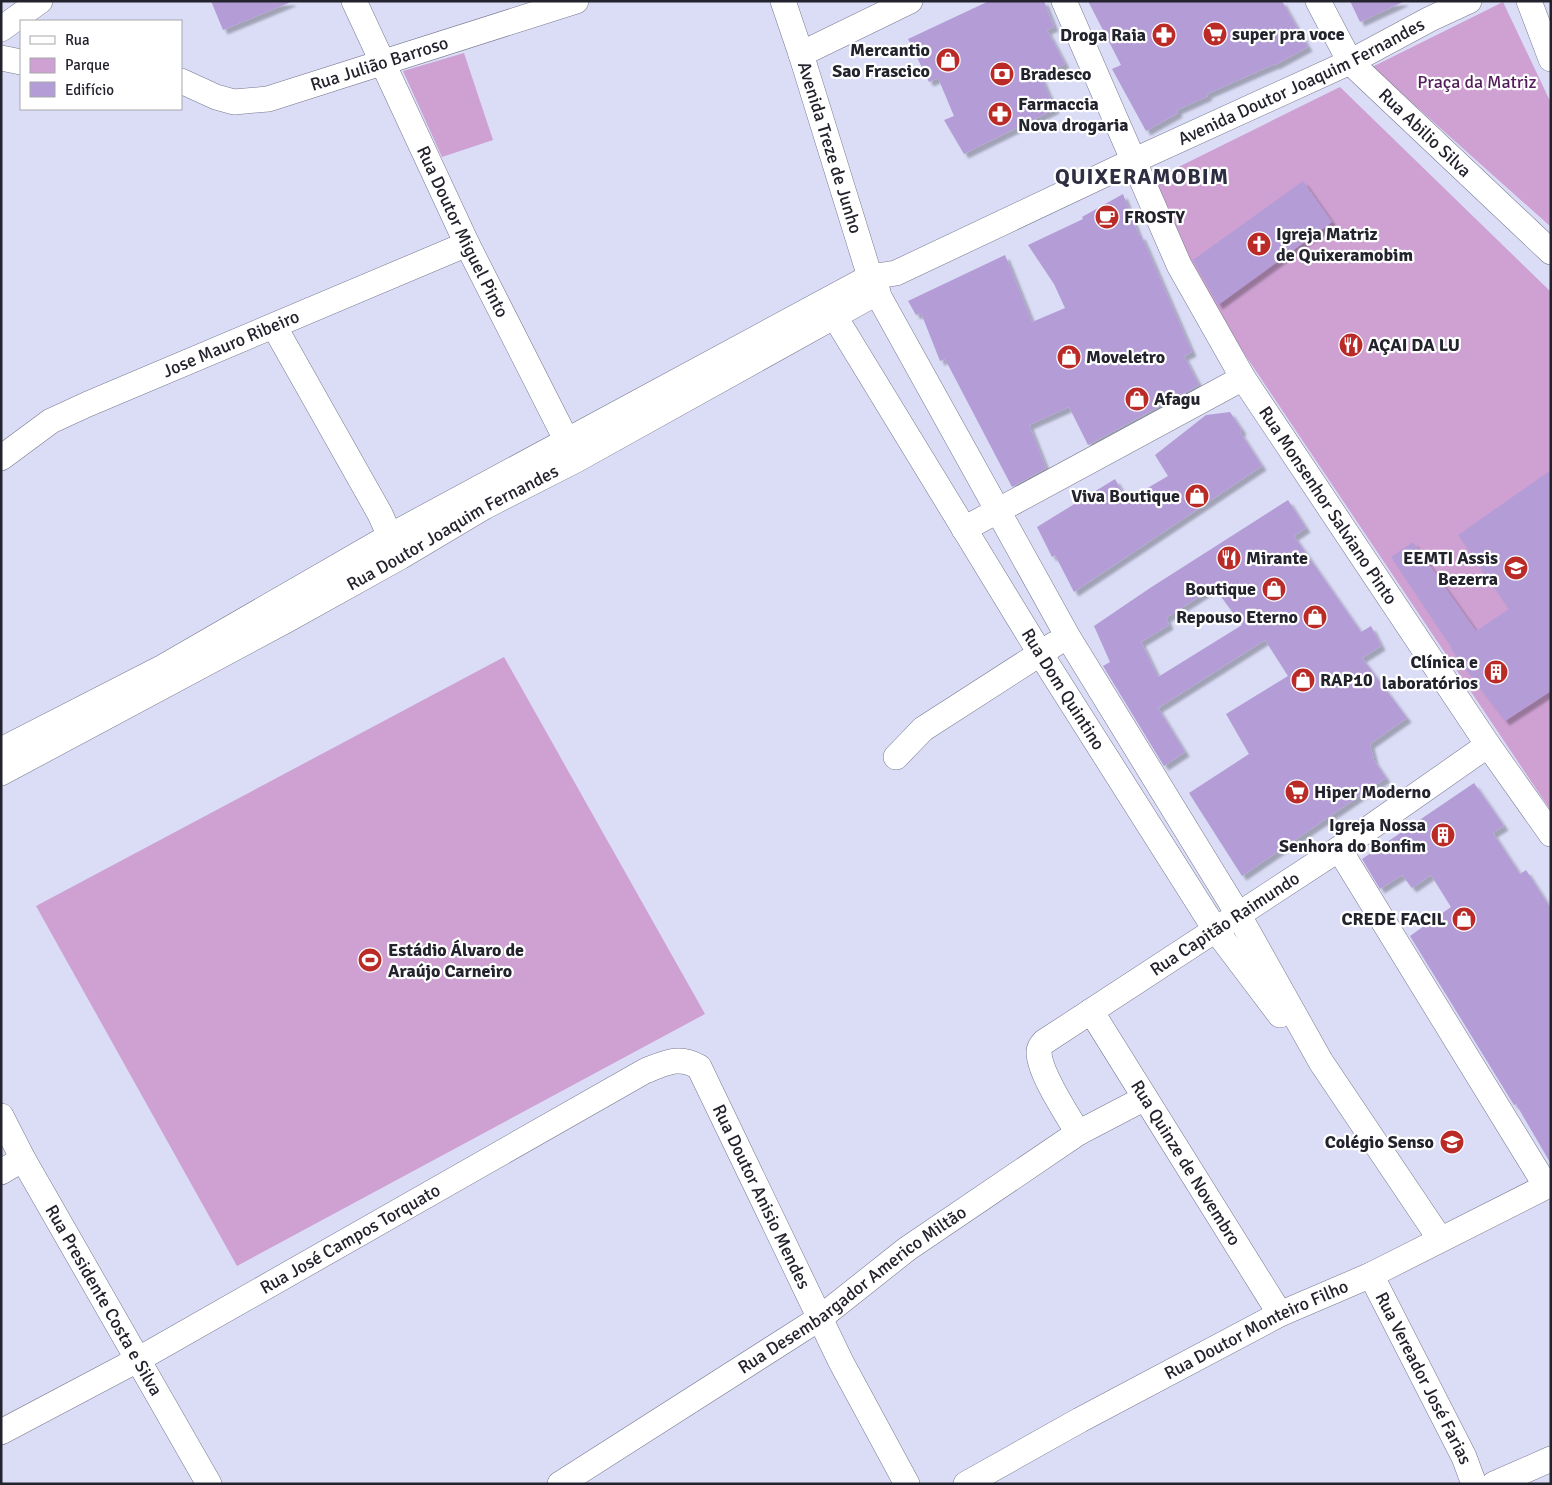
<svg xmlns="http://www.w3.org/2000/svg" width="1552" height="1485" font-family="Signika,sans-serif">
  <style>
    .green { fill: #cea1d2 }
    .building { fill: #b49cd7; fill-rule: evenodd; filter: url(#shadow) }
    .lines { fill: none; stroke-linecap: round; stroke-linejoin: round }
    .minor-casing { stroke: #76788e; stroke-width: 26 }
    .minor { stroke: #fff; stroke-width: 25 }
    .labels { text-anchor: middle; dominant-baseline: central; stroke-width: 4.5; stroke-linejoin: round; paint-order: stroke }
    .poi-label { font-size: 18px; font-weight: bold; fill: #23232d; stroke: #fff; text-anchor: start }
    .street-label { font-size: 18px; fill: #23232d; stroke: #fff }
    .park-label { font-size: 18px; fill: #531d59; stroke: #fff }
    .district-label { font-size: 22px; font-weight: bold; letter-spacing: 1px; fill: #2d2e42; stroke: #fff }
  </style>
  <defs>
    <filter id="shadow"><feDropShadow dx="4.5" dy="4.5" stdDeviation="1" flood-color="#0004"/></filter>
  </defs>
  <rect width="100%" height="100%" fill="#dbddf7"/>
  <g class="green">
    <path d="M1503,2L1551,103V227L1372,67Z"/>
    <path d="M464,53L493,140L442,157L403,71Z"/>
    <path d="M1340,87L1551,292V811L1260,377L1179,258L1156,178Z"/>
    <path d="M504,657L705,1014L237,1266L36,906Z"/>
  </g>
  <g class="building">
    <path d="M211,1H291V2L223,30Z"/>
    <path d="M989,1H1044L1054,27L1047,30L1065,64L1040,75L1055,109L964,154L944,120L954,116L938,78L929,82L908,39Z"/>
    <path d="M1088,1H1282L1308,47L1275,65V64L1207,94L1208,96L1177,110L1178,113L1146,131L1112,69L1121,65Z"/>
    <path d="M1350,1H1405L1360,22Z"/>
    <path d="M1303,181L1332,222L1218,305L1193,260Z"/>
    <path d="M1123,194L1139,236L1141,235L1192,352L1184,356L1199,385L1088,445L1069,407L1029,425L1046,468L1012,487L945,359L940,361L921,313L916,315L908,301L1005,255L1032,322L1065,308L1054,284L1028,245L1083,219L1082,217Z"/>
    <path d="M1230,412L1242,430L1240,432L1262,466L1074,592L1055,555L1052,557L1037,527L1115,479L1127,500L1168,476L1155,455L1206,415Z"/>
    <path d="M1551,470V691L1505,721L1451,649L1452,648L1391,557L1413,542L1476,631L1509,609L1458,535Z"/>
    <path d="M1288,500L1306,528L1294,536L1361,632L1371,626L1381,646L1362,658L1407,718L1370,744L1374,760L1386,778L1242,876L1189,793L1249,754L1226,714L1288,676L1265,640L1158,708L1185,752L1164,766L1103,666L1110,662L1094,626L1150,588ZM1214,587L1242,625L1158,677L1141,642L1169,625L1166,618Z"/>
    <path d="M1474,783L1504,826L1493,833L1520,874L1526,870L1551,909V1164L1516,1104L1514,1105L1410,936L1451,907L1431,875L1412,888L1402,875L1380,889L1362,859Z"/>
  </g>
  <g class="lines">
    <defs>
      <g id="minor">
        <path id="s1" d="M354,1L467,244L575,457"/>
        <path id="s2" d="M783,1L801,54L870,277L877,293L1068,637L1238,914L1321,1062L1440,1239"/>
        <path id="s3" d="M1064,1L1179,265L1243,378L1488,745L1551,834"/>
        <path id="s4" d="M1318,1L1350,62L1551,252"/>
        <path d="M1529,1L1551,59"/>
        <path d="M1,29L40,1"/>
        <path d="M801,54L910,1"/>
        <path d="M1,58L21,62"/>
        <path id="s5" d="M181,81L216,97L234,102L268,99L576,1"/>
        <path id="s6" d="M828,301L835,317L1040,653L1215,929L1280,1015"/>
        <path d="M274,326L380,514L390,536"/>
        <path id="s7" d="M1,458L51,421L88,404L467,244"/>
        <path d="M964,529L1243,378"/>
        <path id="s8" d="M1,750L163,667L390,536L870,277L896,273L1133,161L1350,62L1430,19L1469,1"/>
        <path d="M896,757L923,729L1055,644"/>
        <path id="s9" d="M1,773L285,621L400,557L484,507L576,460L878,292"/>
        <path d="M1339,849L1546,1186"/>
        <path id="s10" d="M1091,1011L1280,1314"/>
        <path id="s11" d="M1,1116L23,1159L209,1484"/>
        <path id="s12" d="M1078,1133C1067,1114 1039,1073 1039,1052C1039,1048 1041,1045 1044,1042L1348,843L1488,745"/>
        <path d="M1,1172L23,1159"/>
        <path id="s13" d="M1371,1275L1464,1457L1474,1484"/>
        <path id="s14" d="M1,1432L139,1359L645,1071C665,1063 679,1055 699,1067L841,1362L907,1484"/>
        <path id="s15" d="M560,1484L820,1318L907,1249L1078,1133L1145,1098"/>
        <path id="s16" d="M966,1484L1080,1420L1280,1314L1371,1275L1551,1184"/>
        <path d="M1494,1484L1551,1459"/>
      </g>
    </defs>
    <use href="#minor" class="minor-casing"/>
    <use href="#minor" class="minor"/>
  </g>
  <defs>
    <symbol id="supermarket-disc" viewBox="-11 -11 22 22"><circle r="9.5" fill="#ba2b28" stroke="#fff"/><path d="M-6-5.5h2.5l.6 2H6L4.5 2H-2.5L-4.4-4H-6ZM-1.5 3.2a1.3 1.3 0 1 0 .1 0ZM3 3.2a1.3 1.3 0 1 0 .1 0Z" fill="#fff"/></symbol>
    <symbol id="pharmacy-disc" viewBox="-11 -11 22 22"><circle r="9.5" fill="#ba2b28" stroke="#fff"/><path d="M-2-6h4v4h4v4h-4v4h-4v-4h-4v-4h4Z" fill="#fff"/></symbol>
    <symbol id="shop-disc" viewBox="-11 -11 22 22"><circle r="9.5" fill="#ba2b28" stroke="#fff"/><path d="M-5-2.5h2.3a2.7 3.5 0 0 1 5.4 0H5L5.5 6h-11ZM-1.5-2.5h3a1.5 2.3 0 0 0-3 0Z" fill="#fff"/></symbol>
    <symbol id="bank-disc" viewBox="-11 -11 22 22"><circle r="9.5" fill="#ba2b28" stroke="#fff"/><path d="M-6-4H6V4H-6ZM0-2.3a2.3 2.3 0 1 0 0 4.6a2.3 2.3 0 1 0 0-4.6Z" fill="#fff"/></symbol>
    <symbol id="cafe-disc" viewBox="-11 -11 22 22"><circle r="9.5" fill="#ba2b28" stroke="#fff"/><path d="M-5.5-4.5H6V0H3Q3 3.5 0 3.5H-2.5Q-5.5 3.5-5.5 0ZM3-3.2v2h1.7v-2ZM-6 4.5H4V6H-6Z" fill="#fff"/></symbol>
    <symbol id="church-disc" viewBox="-11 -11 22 22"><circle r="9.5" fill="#ba2b28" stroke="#fff"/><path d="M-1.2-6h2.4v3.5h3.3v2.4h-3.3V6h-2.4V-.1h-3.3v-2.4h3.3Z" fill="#fff"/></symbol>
    <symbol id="restaurant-disc" viewBox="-11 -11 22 22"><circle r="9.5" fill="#ba2b28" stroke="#fff"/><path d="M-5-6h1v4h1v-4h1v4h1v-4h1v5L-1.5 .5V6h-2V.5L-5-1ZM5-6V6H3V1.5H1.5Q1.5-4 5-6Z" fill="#fff"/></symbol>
    <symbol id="school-disc" viewBox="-11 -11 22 22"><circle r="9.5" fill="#ba2b28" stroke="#fff"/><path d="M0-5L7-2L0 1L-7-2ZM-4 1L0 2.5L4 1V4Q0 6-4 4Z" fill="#fff"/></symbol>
    <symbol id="building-disc" viewBox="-11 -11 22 22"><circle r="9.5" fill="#ba2b28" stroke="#fff"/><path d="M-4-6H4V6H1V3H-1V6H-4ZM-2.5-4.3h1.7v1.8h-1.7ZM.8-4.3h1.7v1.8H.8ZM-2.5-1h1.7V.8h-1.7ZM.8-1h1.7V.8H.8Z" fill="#fff"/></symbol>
    <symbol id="stadium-disc" viewBox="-11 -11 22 22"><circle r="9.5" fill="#ba2b28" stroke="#fff"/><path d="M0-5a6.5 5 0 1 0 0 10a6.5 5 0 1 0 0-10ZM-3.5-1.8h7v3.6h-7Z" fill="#fff"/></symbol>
  </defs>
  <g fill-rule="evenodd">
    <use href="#supermarket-disc" x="1201" y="20" width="28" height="28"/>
    <use href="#pharmacy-disc" x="1150" y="21" width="28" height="28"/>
    <use href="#shop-disc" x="934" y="46" width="28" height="28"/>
    <use href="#bank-disc" x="988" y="60" width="28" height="28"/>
    <use href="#pharmacy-disc" x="986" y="100" width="28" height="28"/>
    <use href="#cafe-disc" x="1093" y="203" width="28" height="28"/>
    <use href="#church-disc" x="1245" y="230" width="28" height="28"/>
    <use href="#restaurant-disc" x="1337" y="331" width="28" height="28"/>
    <use href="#shop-disc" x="1055" y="343" width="28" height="28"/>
    <use href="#shop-disc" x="1123" y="385" width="28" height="28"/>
    <use href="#shop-disc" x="1183" y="482" width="28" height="28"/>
    <use href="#restaurant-disc" x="1215" y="544" width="28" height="28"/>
    <use href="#school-disc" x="1502" y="554" width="28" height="28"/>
    <use href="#shop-disc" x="1260" y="575" width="28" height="28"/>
    <use href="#shop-disc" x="1301" y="603" width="28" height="28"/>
    <use href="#building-disc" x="1482" y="658" width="28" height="28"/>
    <use href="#shop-disc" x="1289" y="666" width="28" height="28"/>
    <use href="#supermarket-disc" x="1283" y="778" width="28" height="28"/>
    <use href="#building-disc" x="1429" y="821" width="28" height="28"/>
    <use href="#shop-disc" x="1450" y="905" width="28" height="28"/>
    <use href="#stadium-disc" x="356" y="946" width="28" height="28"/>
    <use href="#school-disc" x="1438" y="1128" width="28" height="28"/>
  </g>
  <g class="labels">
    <g class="poi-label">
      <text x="1232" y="34">super pra voce</text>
      <text x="1146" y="35" text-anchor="end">Droga Raia</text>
      <text x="930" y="50" text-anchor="end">Mercantio<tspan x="930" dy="21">Sao Frascico</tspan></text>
      <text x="1020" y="74">Bradesco</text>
      <text x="1018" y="104">Farmaccia<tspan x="1018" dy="21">Nova drogaria</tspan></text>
      <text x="1124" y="217">FROSTY</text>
      <text x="1276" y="234">Igreja Matriz<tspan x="1276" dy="21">de Quixeramobim</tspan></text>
      <text x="1368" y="345">AÇAI DA LU</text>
      <text x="1086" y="357">Moveletro</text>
      <text x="1154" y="399">Afagu</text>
      <text x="1180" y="496" text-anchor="end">Viva Boutique</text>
      <text x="1246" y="558">Mirante</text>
      <text x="1498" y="558" text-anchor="end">EEMTI Assis<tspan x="1498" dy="21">Bezerra</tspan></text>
      <text x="1256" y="589" text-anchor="end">Boutique</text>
      <text x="1298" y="617" text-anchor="end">Repouso Eterno</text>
      <text x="1478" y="662" text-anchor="end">Clínica e<tspan x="1478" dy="21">laboratórios</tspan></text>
      <text x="1320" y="680">RAP10</text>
      <text x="1314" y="792">Hiper Moderno</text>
      <text x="1426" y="825" text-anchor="end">Igreja Nossa<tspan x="1426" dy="21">Senhora do Bonfim</tspan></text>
      <text x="1446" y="919" text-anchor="end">CREDE FACIL</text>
      <text x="388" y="950">Estádio Álvaro de<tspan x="388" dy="21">Araújo Carneiro</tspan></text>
      <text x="1434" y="1142" text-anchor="end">Colégio Senso</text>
    </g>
    <g class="street-label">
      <text stroke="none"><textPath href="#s5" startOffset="208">Rua Julião Barroso</textPath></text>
      <text stroke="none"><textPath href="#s8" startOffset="1464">Avenida Doutor Joaquim Fernandes</textPath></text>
      <text stroke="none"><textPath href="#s4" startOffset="172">Rua Abilio Silva</textPath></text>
      <text stroke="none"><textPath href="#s2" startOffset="154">Avenida Treze de Junho</textPath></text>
      <text stroke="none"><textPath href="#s1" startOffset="255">Rua Doutor Miguel Pinto</textPath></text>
      <text stroke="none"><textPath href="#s7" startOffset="258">Jose Mauro Ribeiro</textPath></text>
      <text stroke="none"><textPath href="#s3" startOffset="571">Rua Monsenhor Salviano Pinto</textPath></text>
      <text stroke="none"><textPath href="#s9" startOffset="514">Rua Doutor Joaquim Fernandes</textPath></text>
      <text stroke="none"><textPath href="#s6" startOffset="454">Rua Dom Quintino</textPath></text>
      <text stroke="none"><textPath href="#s12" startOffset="318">Rua Capitão Raimundo</textPath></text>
      <text stroke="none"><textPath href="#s10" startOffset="179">Rua Quinze de Novembro</textPath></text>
      <text stroke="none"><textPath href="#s14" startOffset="939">Rua Doutor Anisio Mendes</textPath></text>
      <text stroke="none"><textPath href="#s14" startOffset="399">Rua José Campos Torquato</textPath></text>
      <text stroke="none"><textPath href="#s15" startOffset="351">Rua Desembargador Americo Miltão</textPath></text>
      <text stroke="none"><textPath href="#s11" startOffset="211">Rua Presidente Costa e Silva</textPath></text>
      <text stroke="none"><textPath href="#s16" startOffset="329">Rua Doutor Monteiro Filho</textPath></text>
      <text stroke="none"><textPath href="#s13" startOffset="116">Rua Vereador José Farias</textPath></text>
    </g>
    <g class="park-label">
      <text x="1477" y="82">Praça da Matriz</text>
    </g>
    <g class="district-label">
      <text x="1142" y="176">QUIXERAMOBIM</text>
    </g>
  </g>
  <rect width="1552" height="1485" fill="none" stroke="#23232d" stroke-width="5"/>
  <rect x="20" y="20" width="162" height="90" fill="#ffffff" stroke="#a7a7ab"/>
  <rect x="30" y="36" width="25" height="8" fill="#ffffff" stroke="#a7a7ab"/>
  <text x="65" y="45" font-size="15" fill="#23232d">Rua</text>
  <rect x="30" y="58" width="25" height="15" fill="#cea1d2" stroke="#a7a7ab"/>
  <text x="65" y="70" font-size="15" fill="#23232d">Parque</text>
  <rect x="30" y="82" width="25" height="15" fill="#b49cd7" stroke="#a7a7ab"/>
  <text x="65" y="95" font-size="15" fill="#23232d">Edifício</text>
</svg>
